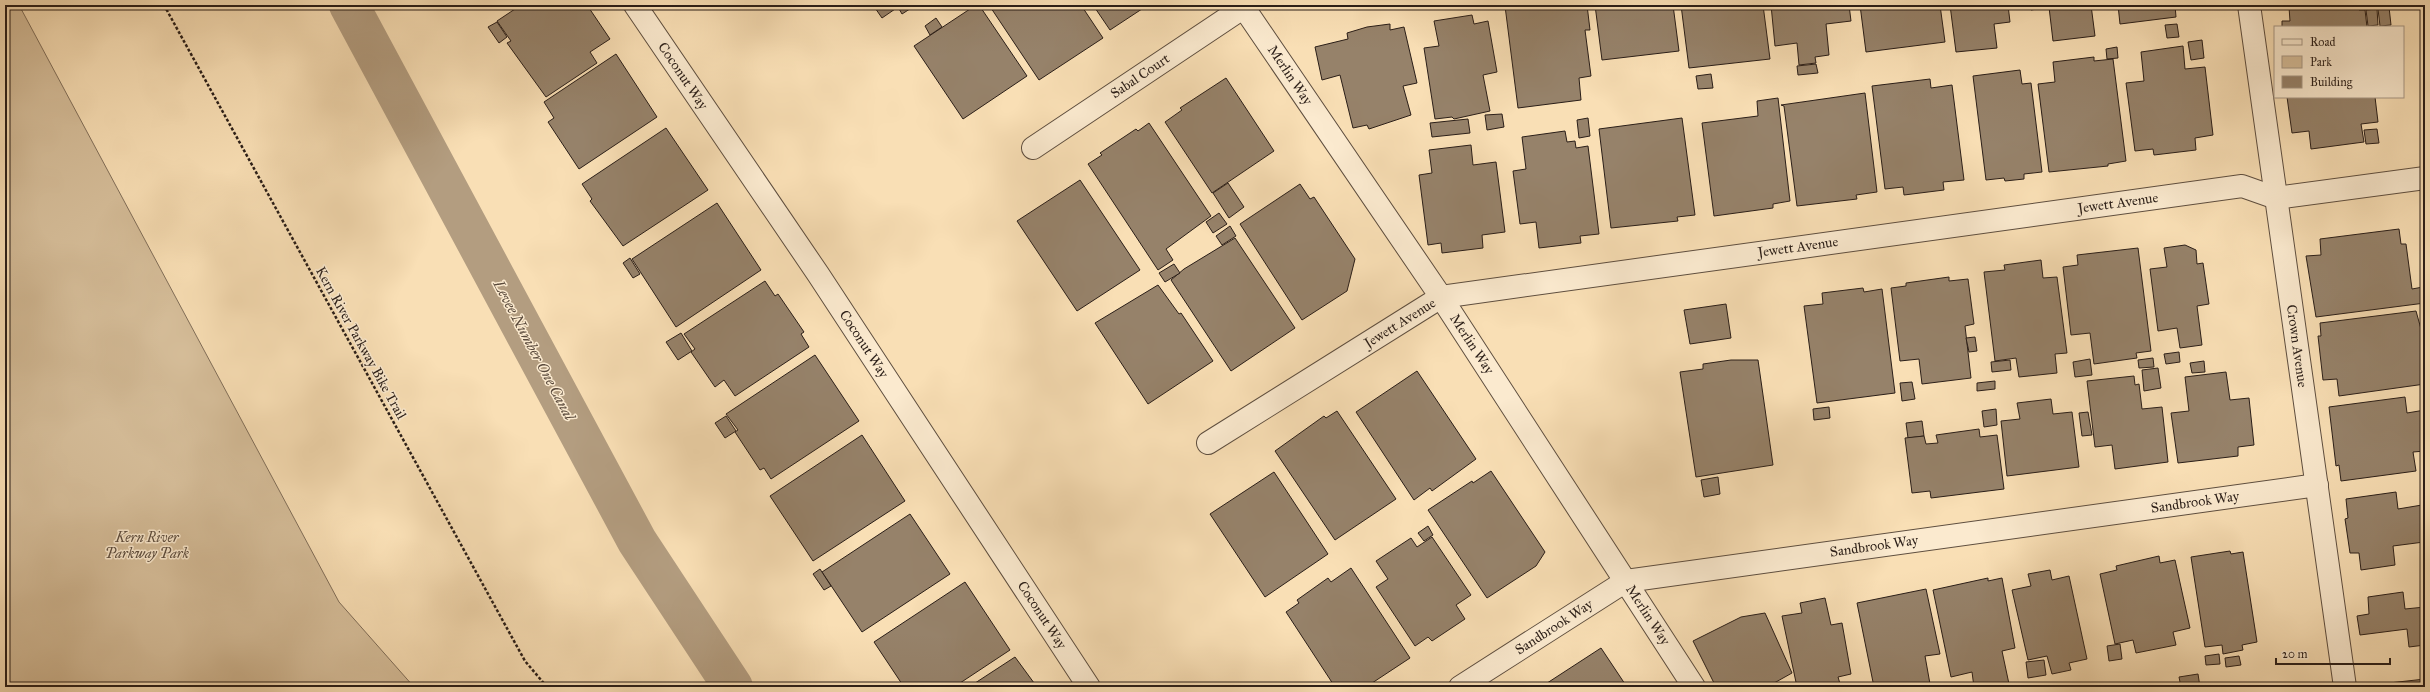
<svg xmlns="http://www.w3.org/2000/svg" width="2430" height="692" font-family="'IM FELL Great Primer',serif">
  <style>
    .green { fill: #d6be9a; stroke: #806e59 }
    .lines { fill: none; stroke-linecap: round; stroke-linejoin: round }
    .canal { stroke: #b39d80; stroke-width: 40 }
    .building { fill: #96826a; stroke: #2a1e18 }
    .minor-casing { stroke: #5e4e3f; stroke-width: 24 }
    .tertiary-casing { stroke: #5e4e3f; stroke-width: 24 }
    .path { stroke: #2a1e18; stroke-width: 2.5; stroke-dasharray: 3 2; stroke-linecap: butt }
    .minor { stroke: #fbeacf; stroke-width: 22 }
    .tertiary { stroke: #fbeacf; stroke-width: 22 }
    .labels { text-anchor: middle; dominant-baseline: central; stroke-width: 3; stroke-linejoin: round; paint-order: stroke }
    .street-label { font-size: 14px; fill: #2a1e18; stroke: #fbeacf }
    .park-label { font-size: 14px; font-style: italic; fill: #5e4e3f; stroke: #fbeacf }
    .water-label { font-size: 15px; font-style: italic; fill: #5a4a3c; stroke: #fbeacf }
  </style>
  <rect width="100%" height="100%" fill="#f9dfb5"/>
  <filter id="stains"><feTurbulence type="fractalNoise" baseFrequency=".005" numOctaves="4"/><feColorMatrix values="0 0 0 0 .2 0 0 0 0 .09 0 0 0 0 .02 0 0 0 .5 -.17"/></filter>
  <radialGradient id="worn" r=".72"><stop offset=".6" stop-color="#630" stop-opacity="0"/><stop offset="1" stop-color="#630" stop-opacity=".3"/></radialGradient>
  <path class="green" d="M5,5H19L339,602L414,687H5Z"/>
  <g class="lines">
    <path class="canal" d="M349,5L637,541L733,687"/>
  </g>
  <g class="building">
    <path d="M521,5H587L610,39L590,52L597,63L546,97L507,43L511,41L497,21Z"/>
    <path d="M873,5H916L902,14L898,7L882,18Z"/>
    <path d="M976,5H979L1027,76L963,119L914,46Z"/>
    <path d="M989,5H1081L1103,38L1039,80Z"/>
    <path d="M1093,5H1148L1110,30Z"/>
    <path d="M1587,5L1590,30H1585L1591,76L1579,78L1581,100L1518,108L1505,6Z"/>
    <path d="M1595,5H1673L1679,51L1602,60Z"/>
    <path d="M1681,5H1763L1770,59L1689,68Z"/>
    <path d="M1771,5H1849L1851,21L1826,24L1829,55L1815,57L1816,63L1799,65L1797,43L1775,46Z"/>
    <path d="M1860,5H1940L1945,42L1866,52Z"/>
    <path d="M1950,5H2008L2010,22L1994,24L1997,48L1956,52Z"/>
    <path d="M2030,5H2091L2095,36L2053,41L2049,7L2031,10Z"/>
    <path d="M2118,5H2175L2176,17L2120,24Z"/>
    <path d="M2302,5H2358L2359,10H2365L2367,27H2282V21H2290L2289,7Z"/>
    <path d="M2389,7L2391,25L2380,26L2378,9Z"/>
    <path d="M2377,9L2378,25L2368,26L2366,10Z"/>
    <path d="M1472,15L1474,24L1488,21L1497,72L1483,75L1490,111L1454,119L1452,117L1435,119L1424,48L1439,46L1434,21Z"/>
    <path d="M936,18L942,27L930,35L925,26Z"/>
    <path d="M497,22L507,37L499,43L488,27Z"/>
    <path d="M1390,24V30L1404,27L1417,83L1403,86L1411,115L1369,129L1367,125L1353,128L1340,75L1322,80L1315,47L1348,39L1347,33L1367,27Z"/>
    <path d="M2177,24L2179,37L2167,38L2165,25Z"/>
    <path d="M2202,40L2204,58L2191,60L2188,42Z"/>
    <path d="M2183,46L2185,69L2205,67L2213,135L2195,138L2196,150L2154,155L2153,149L2135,151L2126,83L2144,81L2141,52Z"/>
    <path d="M2117,47L2118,58L2107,59L2106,49Z"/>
    <path d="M616,54L657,117L579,169L548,122L554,118L544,102Z"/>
    <path d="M2094,57V61L2113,59L2126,161L2108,164V166L2049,172L2038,84L2055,82L2053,62Z"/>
    <path d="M1816,64L1818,73L1798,75L1797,66Z"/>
    <path d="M2020,70L2022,84L2031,83L2042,172L2024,174V179L2005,181L2004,178L1986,180L1973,76Z"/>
    <path d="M1711,74L1713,88L1698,89L1696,76Z"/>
    <path d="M1226,78L1274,151L1212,193L1165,122L1182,110L1180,108Z"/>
    <path d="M1930,79L1931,88L1952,85L1964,180L1943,182L1944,190L1904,195L1903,187L1885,189L1872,86Z"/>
    <path d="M1865,93L1877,192L1856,195L1857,199L1797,206L1784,106L1781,105Z"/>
    <path d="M2287,97H2375L2378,122L2361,124L2364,142L2311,149L2309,131L2292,133Z"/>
    <path d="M1778,98L1790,201L1773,204V208L1714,216L1702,123L1758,116L1757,101Z"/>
    <path d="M1502,114L1504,127L1487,130L1485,115Z"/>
    <path d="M1588,118L1590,136L1579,138L1577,120Z"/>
    <path d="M1682,118L1695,215L1677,217L1678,221L1611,228L1599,129Z"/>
    <path d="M1468,119L1470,133L1432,137L1430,123Z"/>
    <path d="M1149,123L1211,216L1166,249L1173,260L1158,270L1088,164L1102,155L1100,153L1136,129L1138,131Z"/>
    <path d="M666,128L708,190L623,246L590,201L592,199L582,184Z"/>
    <path d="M2377,129L2379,143L2366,144L2364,130Z"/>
    <path d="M1565,131L1567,142L1575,141L1576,148L1588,146L1599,234L1580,236L1581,243L1539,248L1536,222L1520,224L1513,171L1526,169L1522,137Z"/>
    <path d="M1471,145L1473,165L1496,162L1505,232L1482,235L1483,248L1442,253L1441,243L1428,245L1419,175L1432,173L1429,150Z"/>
    <path d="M1080,180L1140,270L1077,311L1017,221Z"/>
    <path d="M1228,183L1244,207L1229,218L1213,193Z"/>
    <path d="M1300,184L1310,199L1314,197L1355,259L1347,291L1302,320L1240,224Z"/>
    <path d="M717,203L761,270L676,327L632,259Z"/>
    <path d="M1219,213L1227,224L1213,233L1206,222Z"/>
    <path d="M1230,226L1236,236L1222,245L1216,236Z"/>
    <path d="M2399,229L2401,244H2406L2412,289L2423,287L2425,303L2316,317L2306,256L2321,255L2320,239Z"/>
    <path d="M1235,238L1295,328L1231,371L1171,280L1184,269Z"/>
    <path d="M2185,245L2196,250L2197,264L2203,263L2209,304L2197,306L2202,345L2180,348L2177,328L2158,331L2150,269L2167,267L2164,248Z"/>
    <path d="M2138,248L2151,351L2136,353L2137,358L2094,364L2090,333L2071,335L2063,267L2078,265L2077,255Z"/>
    <path d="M630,258L640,274L633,278L623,263Z"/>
    <path d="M2041,260L2043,278L2057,277L2067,353L2055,354L2057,373L2019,377L2016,358L1995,361L1984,272L2005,270L2004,265Z"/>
    <path d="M1174,264L1180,273L1165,282L1159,273Z"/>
    <path d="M1949,277V281L1968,279L1974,324L1965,326L1971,378L1922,384L1919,359L1900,361L1891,288L1906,286V283Z"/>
    <path d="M765,281L775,296L778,294L804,332L801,334L809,347L735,396L724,380L715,387L691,352L695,349L684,334Z"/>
    <path d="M1158,285L1179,314L1181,313L1213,361L1148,404L1095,323Z"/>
    <path d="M1863,288L1864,292L1882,289L1895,393L1817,403L1804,306L1823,304L1822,293Z"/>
    <path d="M1726,304L1731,338L1690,344L1684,310Z"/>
    <path d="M2416,311L2421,329L2425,384L2339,396L2337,379L2323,380L2318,336H2321L2320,323Z"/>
    <path d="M681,333L692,351L678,360L666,342Z"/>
    <path d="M1975,337L1977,351L1969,352L1966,338Z"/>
    <path d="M2179,352L2180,362L2166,364L2164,354Z"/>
    <path d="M815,355L859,421L771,479L764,468L760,470L735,432L738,430L726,414Z"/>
    <path d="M2153,358L2154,367L2139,368L2138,360Z"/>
    <path d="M2090,359L2092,375L2075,377L2073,362Z"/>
    <path d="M1731,360H1758L1773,465L1696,477L1680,372L1703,369V364Z"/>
    <path d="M2010,360L2011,370L1992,372L1991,362Z"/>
    <path d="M2204,361L2205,372L2192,373L2190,363Z"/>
    <path d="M2158,368L2161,388L2144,391L2142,370Z"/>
    <path d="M1417,371L1476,459L1432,491L1430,488L1414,500L1356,412Z"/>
    <path d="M2226,372L2230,400L2249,398L2254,445L2238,447V456L2178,463L2171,413L2189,411L2185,377Z"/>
    <path d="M2134,376L2135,385L2139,384L2142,409L2162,407L2168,462L2115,469L2112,445L2095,447L2087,381Z"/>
    <path d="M1995,381V389L1977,391V383Z"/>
    <path d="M1912,382L1915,399L1902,401L1900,383Z"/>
    <path d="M2405,397L2407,413L2425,410V451L2413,452L2416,471L2341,481L2339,465L2336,466L2329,407Z"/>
    <path d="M2051,399L2053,414L2072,412L2079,467L2007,476L2001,421L2020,419L2017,403Z"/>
    <path d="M1829,407L1830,418L1814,420L1813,409Z"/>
    <path d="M1996,409L1997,425L1984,427L1982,411Z"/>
    <path d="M1337,411L1396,499L1335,540L1275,451L1324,416L1326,418Z"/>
    <path d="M2088,412L2092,435L2082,436L2079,413Z"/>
    <path d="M726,416L736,431L725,438L715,423Z"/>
    <path d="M1922,421L1924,436L1908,438L1906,423Z"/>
    <path d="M1979,429L1980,437L1997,435L2004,489L1931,498L1930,491L1912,493L1905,438L1924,436L1926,444L1938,443L1936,435Z"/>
    <path d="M862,435L905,501L813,561L770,496Z"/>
    <path d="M1491,471L1545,552L1536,566L1487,598L1428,510L1472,481L1473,483Z"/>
    <path d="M1274,472L1328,554L1265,597L1210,514Z"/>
    <path d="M1718,477L1720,494L1704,497L1701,480Z"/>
    <path d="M2396,492L2398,509L2422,505L2425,553L2424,542L2393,546L2395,565L2361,570L2359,553H2350L2345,519L2348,518L2346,499Z"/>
    <path d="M910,514L950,574L862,632L822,572Z"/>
    <path d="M1428,526L1433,535L1424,541L1418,533Z"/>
    <path d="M1432,537L1471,595L1456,605L1465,619L1432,641L1428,637L1415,646L1376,587L1388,579L1376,561L1411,538L1417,547Z"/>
    <path d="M2230,551L2231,554L2243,552L2257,642L2242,645L2243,650L2223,654L2222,645L2205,647L2191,557Z"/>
    <path d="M2159,556L2160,563L2175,560L2190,628L2173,632L2176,645L2136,653L2133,640L2115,644L2100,574L2117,570L2116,566Z"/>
    <path d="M1351,568L1410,658L1366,687H1335L1286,612L1299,603L1297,600L1328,578L1331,582Z"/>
    <path d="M820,569L831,586L824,590L813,574Z"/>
    <path d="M2050,570L2052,580L2069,576L2087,659L2069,663L2071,670L2052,674L2047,656L2028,660L2012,590L2031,586L2028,574Z"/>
    <path d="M1988,578V581L2002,578L2015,648L2002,651L2009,684L1992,687H1974L1972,672L1951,677L1933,590Z"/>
    <path d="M965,582L1010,650L954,687H904L874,642Z"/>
    <path d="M1926,589L1940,654L1925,656L1930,684L1916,687H1874L1857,603Z"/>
    <path d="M2403,592L2405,609L2425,607V645L2409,647L2407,629L2360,635L2357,616L2369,614L2368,597Z"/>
    <path d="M1825,598L1831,625L1842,623L1851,674L1838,677L1841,687H1817L1816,683L1797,687L1782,616L1802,613L1800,603Z"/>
    <path d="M1765,613L1792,673L1767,687H1716L1693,641L1741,617Z"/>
    <path d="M2120,644L2122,659L2109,661L2107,646Z"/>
    <path d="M1601,648L1627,687H1541Z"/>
    <path d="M2219,654L2220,664L2206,665L2205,656Z"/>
    <path d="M2239,656L2241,665L2226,667L2225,658Z"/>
    <path d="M1015,657L1037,687H969Z"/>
    <path d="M2044,660L2046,675L2028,678L2026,662Z"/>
    <path d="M2198,674L2200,687H2181L2179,677Z"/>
    <path d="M2425,679V687H2389V683Z"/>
  </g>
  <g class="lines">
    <defs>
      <g id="minor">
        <path d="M635,5L818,274L1089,687"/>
        <path d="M1242,5L1441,297L1694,687"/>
        <path d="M2249,5L2345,687"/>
        <path d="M1033,148L1247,5"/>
        <path d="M1460,687L1626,581L2317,485"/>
      </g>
      <path id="tertiary" d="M1208,443L1441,297L2242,186L2276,198L2425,178"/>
    </defs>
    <use href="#minor" class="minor-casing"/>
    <use href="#tertiary" class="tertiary-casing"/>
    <path class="path" d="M164,5L525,661L547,687"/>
    <use href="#minor" class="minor"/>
    <use href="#tertiary" class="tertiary"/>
  </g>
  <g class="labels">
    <g class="street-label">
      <text transform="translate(1290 75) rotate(56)">Merlin Way</text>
      <text transform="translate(683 76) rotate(56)">Coconut Way</text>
      <text transform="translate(1140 76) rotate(-34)">Sabal Court</text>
      <text transform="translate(2118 203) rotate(-8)">Jewett Avenue</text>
      <text transform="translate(1798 247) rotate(-8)">Jewett Avenue</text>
      <text transform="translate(1400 323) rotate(-32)">Jewett Avenue</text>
      <text transform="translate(361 343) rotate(61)">Kern River Parkway Bike Trail</text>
      <text transform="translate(864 344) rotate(57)">Coconut Way</text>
      <text transform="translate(1472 344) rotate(57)">Merlin Way</text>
      <text transform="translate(2297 346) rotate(82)">Crown Avenue</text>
      <text transform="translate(2195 502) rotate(-8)">Sandbrook Way</text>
      <text transform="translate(1874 546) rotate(-8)">Sandbrook Way</text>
      <text transform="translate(1042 615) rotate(57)">Coconut Way</text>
      <text transform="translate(1648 615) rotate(57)">Merlin Way</text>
      <text transform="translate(1554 627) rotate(-33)">Sandbrook Way</text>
    </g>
    <g class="park-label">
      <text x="147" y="537">Kern River<tspan x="147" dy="16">Parkway Park</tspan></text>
    </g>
    <g class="water-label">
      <text transform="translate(534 350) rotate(62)">Levee Number One Canal</text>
    </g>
  </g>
  <rect width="2430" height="692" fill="none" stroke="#f9dfb5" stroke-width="20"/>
  <rect x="6" y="6" width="2418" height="680" fill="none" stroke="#2a1e18" stroke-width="2"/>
  <rect x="10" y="10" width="2410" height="672" fill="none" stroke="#2a1e18"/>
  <rect x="2274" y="26" width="130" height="72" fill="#fbeacf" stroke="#a79886"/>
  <rect x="2282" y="39" width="20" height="6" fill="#fbeacf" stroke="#a79886"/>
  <text x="2310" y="46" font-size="12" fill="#2a1e18">Road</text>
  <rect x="2282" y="56" width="20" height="12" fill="#d6be9a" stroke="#a79886"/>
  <text x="2310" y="66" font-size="12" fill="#2a1e18">Park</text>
  <rect x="2282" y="76" width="20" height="12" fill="#96826a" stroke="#a79886"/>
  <text x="2310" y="86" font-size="12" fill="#2a1e18">Building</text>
  <path d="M2276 658v6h114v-6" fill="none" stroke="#2a1e18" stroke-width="2"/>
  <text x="2282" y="658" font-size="12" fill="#2a1e18" stroke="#fbeacf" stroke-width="3" paint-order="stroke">20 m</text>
  <rect width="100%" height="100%" filter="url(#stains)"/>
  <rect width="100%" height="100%" fill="url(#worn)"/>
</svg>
